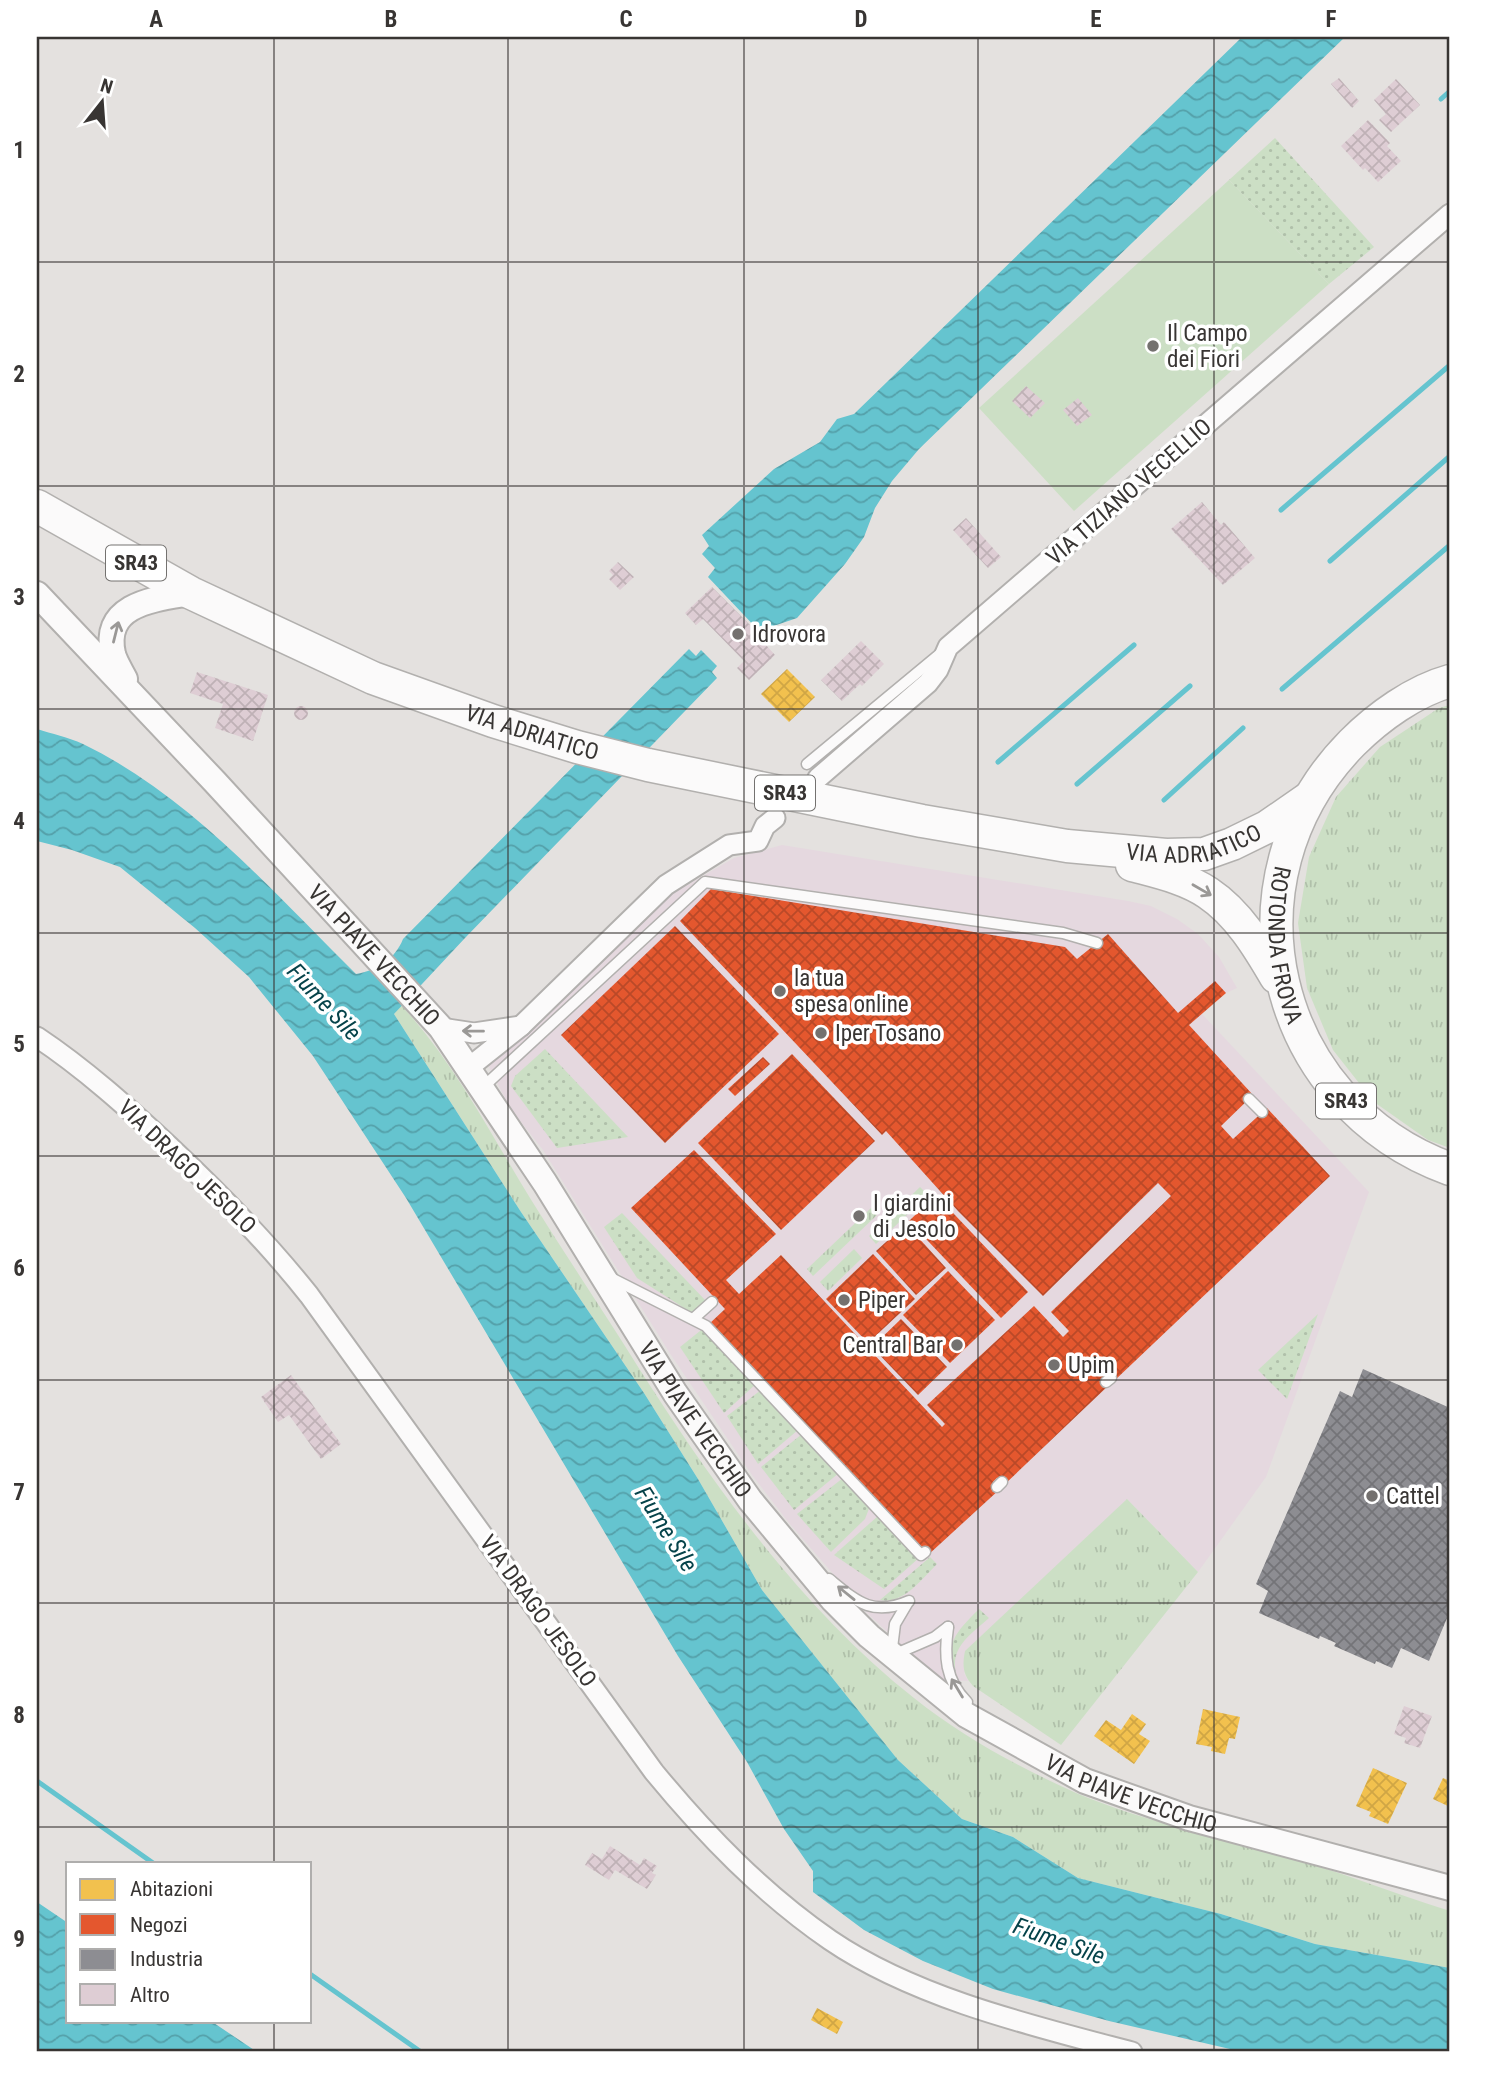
<svg xmlns="http://www.w3.org/2000/svg" width="1487" height="2089" font-family="'Roboto Condensed',sans-serif">
  <style>
    .commercial { fill: #e5d8df }
    .grass { fill: url(#grass-tufts) }
    .park { fill: #ccdfc5 }
    .garden { fill: url(#garden-dots) }
    .water { fill: url(#water-waves) }
    .homes { fill: url(#homes-cross-hatch) }
    .shops { fill: url(#shops-cross-hatch) }
    .industry { fill: url(#industry-cross-hatch) }
    .lines { fill: none; stroke-linecap: round; stroke-linejoin: round }
    .stream { stroke: #65c4cf; stroke-width: 5 }
    .building { fill: url(#building-cross-hatch) }
    .service-casing { stroke: #b2b0ae; stroke-width: 13 }
    .minor-casing { stroke: #b2b0ae; stroke-width: 23 }
    .tertiary-casing { stroke: #b2b0ae; stroke-width: 28 }
    .primary-casing { stroke: #b2b0ae; stroke-width: 35 }
    .service { stroke: #fbfafa; stroke-width: 10 }
    .minor { stroke: #fbfafa; stroke-width: 19 }
    .tertiary { stroke: #fbfafa; stroke-width: 24 }
    .primary { stroke: #fbfafa; stroke-width: 32 }
    .oneway { stroke: #9a9896 }
    .grid { fill: none; stroke: #383533; stroke-width: 2; stroke-opacity: 0.55 }
    .poi-dot { fill: #74716f; stroke: #fff; stroke-width: 2.5 }
    .labels { text-anchor: middle; dominant-baseline: central; stroke-width: 7; stroke-linejoin: round; paint-order: stroke }
    .shield { fill: #fff; stroke: #747270; stroke-width: 2 }
    .shield-label { font-size: 21px; font-weight: bold; fill: #383533 }
    .poi-label { font-size: 23px; fill: #383533; stroke: #fff; text-anchor: start }
    .street-label { font-size: 23px; fill: #383533; stroke: #fff }
    .water-label { font-size: 24px; font-style: italic; fill: #06434a; stroke: #fff }
    .neatline { fill: none; stroke: #383533; stroke-width: 2.5 }
    .grid-label { font-size: 23px; text-anchor: middle; font-weight: bold; fill: #383533 }
  </style>
  <defs>
    <pattern id="grass-tufts" width="24" height="20" patternUnits="userSpaceOnUse" patternTransform="scale(1.75)"><rect width="24" height="20" fill="#ccdfc5"/><path d="M3 7l-1-3M5 7V3M7 7l1-3M15 17l-1-3M17 17v-4M19 17l1-3" fill="none" stroke="#b0c0aa"/></pattern>
    <pattern id="garden-dots" width="8" height="8" patternUnits="userSpaceOnUse" patternTransform="scale(1.75)"><rect width="8" height="8" fill="#ccdfc5"/><path d="M2 2h.1M6 6h.1" fill="none" stroke="#b0c0aa" stroke-width="1.8" stroke-linecap="round"/></pattern>
    <pattern id="water-waves" width="16" height="10" patternUnits="userSpaceOnUse" patternTransform="scale(1.75)"><rect width="16" height="10" fill="#65c4cf"/><path d="M0 5q4-4 8 0t8 0" fill="none" stroke="#54a0a9"/></pattern>
    <pattern id="homes-cross-hatch" width="8" height="8" patternUnits="userSpaceOnUse" patternTransform="scale(1.75)"><rect width="8" height="8" fill="#f2c14e"/><path d="M0 0l8 8M0 8l8-8" fill="none" stroke="#d0a645"/></pattern>
    <pattern id="shops-cross-hatch" width="8" height="8" patternUnits="userSpaceOnUse" patternTransform="scale(1.75)"><rect width="8" height="8" fill="#e4572e"/><path d="M0 0l8 8M0 8l8-8" fill="none" stroke="#ba4928"/></pattern>
    <pattern id="industry-cross-hatch" width="8" height="8" patternUnits="userSpaceOnUse" patternTransform="scale(1.75)"><rect width="8" height="8" fill="#8d8d92"/><path d="M0 0l8 8M0 8l8-8" fill="none" stroke="#747478"/></pattern>
    <pattern id="building-cross-hatch" width="8" height="8" patternUnits="userSpaceOnUse" patternTransform="scale(1.75)"><rect width="8" height="8" fill="#decdd4"/><path d="M0 0l8 8M0 8l8-8" fill="none" stroke="#bfb1b6"/></pattern>
  </defs>
  <rect width="100%" height="100%" fill="#e4e1df"/>
  <path class="commercial" d="M782,845L1128,901L1151,906L1177,919L1198,934L1219,957L1237,988L1226,993L1202,1014L1369,1192L1266,1477L1198,1572L1127,1499L964,1673L968,1681L944,1680L912,1655L867,1613L789,1523L752,1475L671,1355L543,1150L510,1108L488,1065L670,895L734,858Z"/>
  <g class="grass">
    <path d="M1450,705V1148L1428,1140L1374,1102L1333,1050L1307,988L1298,923L1309,857L1336,797L1380,747L1439,708Z"/>
    <path d="M401,1005C454,1062 490,1133 530,1198C566,1256 604,1312 640,1370C716,1489 802,1609 914,1698C959,1734 1011,1763 1063,1787C1132,1819 1205,1833 1278,1854C1336,1870 1392,1893 1450,1911V1968L1315,1944L1221,1914L1078,1878L1013,1837L962,1819L898,1760L762,1590L698,1479L644,1393L521,1212L394,1014Z"/>
    <path d="M920,1187L928,1195L876,1244L869,1236Z"/>
    <path d="M871,1208L877,1215L813,1276L807,1269Z"/>
    <path d="M854,1249L862,1258L828,1291L820,1282Z"/>
    <path d="M1127,1499L1198,1572L1061,1745L973,1686C963,1675 962,1666 965,1651Z"/>
  </g>
  <path class="park" d="M1229,180L1329,284L1074,511L979,408Z"/>
  <g class="garden">
    <path d="M1275,138L1374,247L1329,284L1229,180Z"/>
    <path d="M545,1049L628,1137L557,1148L511,1086L515,1076Z"/>
    <path d="M622,1213L706,1301L692,1313L637,1278L604,1227Z"/>
    <path d="M1318,1314L1287,1399L1258,1370Z"/>
    <path d="M705,1327L756,1384L724,1413L680,1347Z"/>
    <path d="M761,1390L798,1430L758,1464L727,1416Z"/>
    <path d="M802,1434L839,1473L794,1510L761,1467Z"/>
    <path d="M843,1478L870,1506L865,1519L831,1552L797,1514Z"/>
    <path d="M878,1516L920,1557L884,1589L834,1555Z"/>
    <path d="M930,1557L937,1564C922,1579 903,1605 880,1600Z"/>
    <path d="M979,1609L989,1618C968,1637 947,1649 958,1680C940,1647 957,1631 979,1609Z"/>
  </g>
  <g class="water">
    <path d="M1242,37H1345L919,449L892,481L875,508L864,537L845,564L797,618L759,631L708,577L715,568L702,554L709,546L702,535L774,469L820,442L837,419L854,414Z"/>
    <path d="M689,649L696,656L701,650L717,666L712,672L717,678L465,938L394,1014L521,1212L644,1393L698,1479L762,1590L898,1760L962,1819L1013,1837L1078,1878L1221,1914L1315,1944L1450,1968V2052H1243L1109,2021L993,1989L923,1961L864,1930L813,1892V1871L784,1829L747,1762L678,1656L406,1198L313,1056L249,977L195,928L120,867L72,850L37,841V729C52,734 68,737 83,744C189,795 274,893 356,974C378,970 395,959 403,939Z"/>
    <path d="M37,1902L68,1923V2021H211L257,2052H37Z"/>
  </g>
  <g class="homes">
    <path d="M787,669L815,697L789,722L761,694Z"/>
    <path d="M1203,1709L1240,1717L1235,1739L1229,1738L1225,1754L1211,1751L1212,1747L1196,1744Z"/>
    <path d="M1132,1714L1146,1724L1139,1734L1150,1741L1134,1764L1094,1736L1106,1720L1121,1730Z"/>
    <path d="M1373,1768L1407,1783L1388,1824L1369,1816L1371,1812L1356,1806Z"/>
    <path d="M1443,1778L1450,1781V1807L1433,1799Z"/>
    <path d="M817,2008L843,2022L837,2034L811,2020Z"/>
  </g>
  <g class="shops">
    <path d="M711,889L1065,947L1077,959L1108,934L1178,1013L1215,981L1226,993L1189,1025L1253,1095L1221,1126L1233,1139L1267,1108L1330,1176L1114,1381L1108,1374L1102,1379L1109,1385L1004,1485L997,1478L993,1482L1000,1489L928,1555L901,1532L708,1325L725,1309L631,1208L694,1150L776,1234L726,1280L739,1294L781,1255L942,1427L945,1424L927,1405L1034,1306L1063,1337L1069,1331L1051,1312L1171,1196L1158,1183L1043,1296L958,1211L886,1131L882,1135L680,921Z"/>
    <path d="M675,926L779,1034L665,1143L561,1035Z"/>
    <path d="M792,1054L875,1141L781,1230L698,1143Z"/>
    <path d="M763,1057L770,1064L735,1096L728,1089Z"/>
    <path d="M936,1195L1028,1292L1001,1318L909,1221Z"/>
    <path d="M906,1224L946,1268L916,1295L876,1251Z"/>
    <path d="M873,1254L915,1299L868,1343L826,1299Z"/>
    <path d="M948,1271L995,1320L950,1363L903,1315Z"/>
    <path d="M901,1319L947,1367L918,1395L872,1347Z"/>
  </g>
  <path class="industry" d="M1363,1369L1450,1408V1611L1429,1661L1401,1648L1392,1668L1376,1661L1375,1664L1334,1646L1336,1643L1320,1636L1319,1639L1259,1613L1268,1591L1256,1584L1340,1391L1352,1397Z"/>
  <g class="lines">
    <g class="stream">
      <path d="M1441,99L1450,91"/>
      <path d="M1281,510L1450,365"/>
      <path d="M1330,561L1450,456"/>
      <path d="M1282,689L1450,545"/>
      <path d="M998,762L1134,645"/>
      <path d="M1077,784L1190,686"/>
      <path d="M1164,800L1243,728"/>
      <path d="M37,1781L153,1863"/>
      <path d="M310,1974L421,2052"/>
    </g>
  </g>
  <g class="building">
    <path d="M1339,78L1359,101L1352,108L1331,84Z"/>
    <path d="M1396,79L1420,105L1391,132L1379,120L1386,114L1374,100Z"/>
    <path d="M1368,120L1390,143L1387,146L1401,161L1378,182L1365,168L1363,170L1341,146Z"/>
    <path d="M1026,386L1045,403L1030,418L1012,401Z"/>
    <path d="M1078,398L1092,415L1077,426L1063,410Z"/>
    <path d="M1202,502L1221,525L1224,522L1255,558L1223,585L1171,529Z"/>
    <path d="M966,518L1001,557L988,568L953,530Z"/>
    <path d="M618,562L634,577L620,590L609,579L613,575L609,571Z"/>
    <path d="M712,587L768,643L766,645L775,655L749,680L737,668L744,661L703,619L696,625L685,613Z"/>
    <path d="M861,641L884,664L862,686L860,684L842,701L821,680Z"/>
    <path d="M197,672L268,695L253,741L215,728L223,704L190,693Z"/>
    <circle cx="301" cy="713" r="7"/>
    <path d="M291,1375L341,1444L321,1459L289,1415L278,1422L261,1397Z"/>
    <path d="M1404,1706L1432,1716L1420,1748L1404,1743L1406,1738L1394,1734Z"/>
    <path d="M610,1846L640,1865L644,1858L657,1866L652,1873L656,1875L647,1889L615,1870L609,1880L585,1865L592,1853L602,1859Z"/>
  </g>
  <g class="lines">
    <defs>
      <g id="service">
        <path d="M807,764L941,653"/>
        <path d="M481,1089L705,882L1063,933L1097,943"/>
        <path d="M1249,1099L1262,1112"/>
        <path d="M613,1279L706,1326L921,1555L925,1552"/>
        <path d="M693,1319L712,1302"/>
        <path d="M1106,1382L1111,1378"/>
        <path d="M997,1487L1002,1482"/>
        <path d="M829,1579C856,1601 872,1617 909,1601"/>
        <path d="M908,1602L895,1624L891,1656L935,1637L948,1627"/>
        <path d="M948,1627C944,1656 945,1680 967,1702"/>
      </g>
      <g id="minor">
        <path d="M818,778L928,683L938,670L948,647L1450,214"/>
        <path d="M521,1026L666,885L729,845L758,841L765,826L775,818"/>
        <path d="M441,1028L474,1033L521,1026L467,1069"/>
        <path d="M37,1037C85,1069 127,1107 169,1146C219,1193 266,1241 309,1295L654,1772C706,1835 762,1893 830,1940C915,1998 1033,2026 1132,2052"/>
      </g>
      <g id="tertiary">
        <path id="s1" d="M37,594L215,782L441,1028L545,1183L675,1393L750,1500L833,1600L869,1636L966,1715L1085,1781L1189,1818L1450,1888"/>
        <path d="M125,679C121,671 115,662 113,654C102,603 156,599 191,593"/>
      </g>
      <g id="primary">
        <path id="s2" d="M37,506L191,593L373,678L493,721L577,747L648,765L922,821L1067,846L1166,855L1204,854L1232,844L1267,827L1309,798"/>
        <path id="s3" d="M1450,681C1414,691 1378,717 1352,743C1217,880 1271,1104 1450,1169"/>
        <path d="M1132,865C1158,872 1186,878 1208,893C1238,913 1258,946 1276,977"/>
      </g>
    </defs>
    <use href="#service" class="service-casing"/>
    <use href="#minor" class="minor-casing"/>
    <use href="#tertiary" class="tertiary-casing"/>
    <use href="#primary" class="primary-casing"/>
    <use href="#service" class="service"/>
    <use href="#minor" class="minor"/>
    <use href="#tertiary" class="tertiary"/>
    <use href="#primary" class="primary"/>
  </g>
  <defs><path id="oneway-shaft" d="M-6 0H5M1.5-3L5.5 0L1.5 3" fill="none" stroke-width="1.6" stroke-linecap="round" stroke-linejoin="round" transform="scale(1.75)"/></defs>
  <g class="oneway">
    <use href="#oneway-shaft" transform="translate(116 632) rotate(-76)"/>
    <use href="#oneway-shaft" transform="translate(1202 890) rotate(30)"/>
    <use href="#oneway-shaft" transform="translate(473 1031) rotate(-179)"/>
    <use href="#oneway-shaft" transform="translate(846 1593) rotate(-141)"/>
    <use href="#oneway-shaft" transform="translate(957 1688) rotate(-121)"/>
  </g>
  <path class="grid" d="M274,37V1863M508,37V2052M744,37V2052M978,37V2052M1214,37V2052M37,262H1450M37,486H1450M37,709H1450M37,933H1450M37,1156H1450M37,1380H1450M37,1603H1450M37,1827H1450M274,2021V2052"/>
  <g class="poi-dot">
    <circle cx="1153" cy="346" r="7"/>
    <circle cx="738" cy="634" r="7"/>
    <circle cx="780" cy="991" r="7"/>
    <circle cx="821" cy="1033" r="7"/>
    <circle cx="859" cy="1216" r="7"/>
    <circle cx="844" cy="1300" r="7"/>
    <circle cx="957" cy="1345" r="7"/>
    <circle cx="1054" cy="1365" r="7"/>
    <circle cx="1372" cy="1496" r="7"/>
  </g>
  <g class="labels">
    <g class="shield">
      <rect x="106" y="545.5" width="60" height="35" rx="5"/>
      <rect x="755" y="775.5" width="60" height="35" rx="5"/>
      <rect x="1316" y="1083.5" width="60" height="35" rx="5"/>
    </g>
    <g class="shield-label">
      <text x="136" y="563">SR43</text>
      <text x="785" y="793">SR43</text>
      <text x="1346" y="1101">SR43</text>
    </g>
    <g class="poi-label">
      <text x="1167" y="333">Il Campo<tspan x="1167" dy="26">dei Fiori</tspan></text>
      <text x="752" y="634">Idrovora</text>
      <text x="794" y="978">la tua<tspan x="794" dy="26">spesa online</tspan></text>
      <text x="835" y="1033">Iper Tosano</text>
      <text x="873" y="1203">I giardini<tspan x="873" dy="26">di Jesolo</tspan></text>
      <text x="858" y="1300">Piper</text>
      <text x="943" y="1345" text-anchor="end">Central Bar</text>
      <text x="1068" y="1365">Upim</text>
      <text x="1386" y="1496">Cattel</text>
    </g>
    <g class="street-label">
      <text transform="translate(1129 492) rotate(-41)">VIA TIZIANO VECELLIO</text>
      <text stroke="none"><textPath href="#s2" startOffset="546">VIA ADRIATICO</textPath></text>
      <text stroke="none"><textPath href="#s2" startOffset="1222">VIA ADRIATICO</textPath></text>
      <text stroke="none"><textPath href="#s3" startOffset="340">ROTONDA FROVA</textPath></text>
      <text stroke="none"><textPath href="#s1" startOffset="494">VIA PIAVE VECCHIO</textPath></text>
      <text transform="translate(187 1167) rotate(44)">VIA DRAGO JESOLO</text>
      <text stroke="none"><textPath href="#s1" startOffset="1060">VIA PIAVE VECCHIO</textPath></text>
      <text transform="translate(538 1611) rotate(54)">VIA DRAGO JESOLO</text>
      <text stroke="none"><textPath href="#s1" startOffset="1647">VIA PIAVE VECCHIO</textPath></text>
    </g>
    <g class="water-label">
      <text transform="translate(324 1002) rotate(47)">Fiume Sile</text>
      <text transform="translate(666 1529) rotate(58)">Fiume Sile</text>
      <text transform="translate(1059 1941) rotate(20)">Fiume Sile</text>
    </g>
  </g>
  <rect width="1487" height="2089" fill="none" stroke="#ffffff" stroke-width="77"/>
  <rect x="66" y="1862" width="245" height="161" fill="#ffffff" stroke="#afaead" stroke-width="2"/>
  <rect x="80" y="1879" width="35" height="21" fill="#f2c14e" stroke="#afaead" stroke-width="2"/>
  <text x="130" y="1896" font-size="21" fill="#383533">Abitazioni</text>
  <rect x="80" y="1914" width="35" height="21" fill="#e4572e" stroke="#afaead" stroke-width="2"/>
  <text x="130" y="1932" font-size="21" fill="#383533">Negozi</text>
  <rect x="80" y="1949" width="35" height="21" fill="#8d8d92" stroke="#afaead" stroke-width="2"/>
  <text x="130" y="1966" font-size="21" fill="#383533">Industria</text>
  <rect x="80" y="1984" width="35" height="21" fill="#decdd4" stroke="#afaead" stroke-width="2"/>
  <text x="130" y="2002" font-size="21" fill="#383533">Altro</text>
  <g transform="translate(102 102) rotate(17)" stroke="#ffffff" stroke-width="5" paint-order="stroke">
  <path d="M0-5L12 26L0 18L-12 26Z" fill="#383533"/>
  <text y="-10" font-size="19" font-weight="bold" text-anchor="middle" fill="#383533">N</text>
  </g>
  <rect x="38" y="38" width="1410" height="2012" class="neatline"/>
  <g class="grid-label">
    <text x="156" y="27">A</text>
    <text x="391" y="27">B</text>
    <text x="626" y="27">C</text>
    <text x="861" y="27">D</text>
    <text x="1096" y="27">E</text>
    <text x="1331" y="27">F</text>
    <text x="19" y="158">1</text>
    <text x="19" y="382">2</text>
    <text x="19" y="605">3</text>
    <text x="19" y="829">4</text>
    <text x="19" y="1052">5</text>
    <text x="19" y="1276">6</text>
    <text x="19" y="1500">7</text>
    <text x="19" y="1723">8</text>
    <text x="19" y="1947">9</text>
  </g>
</svg>
